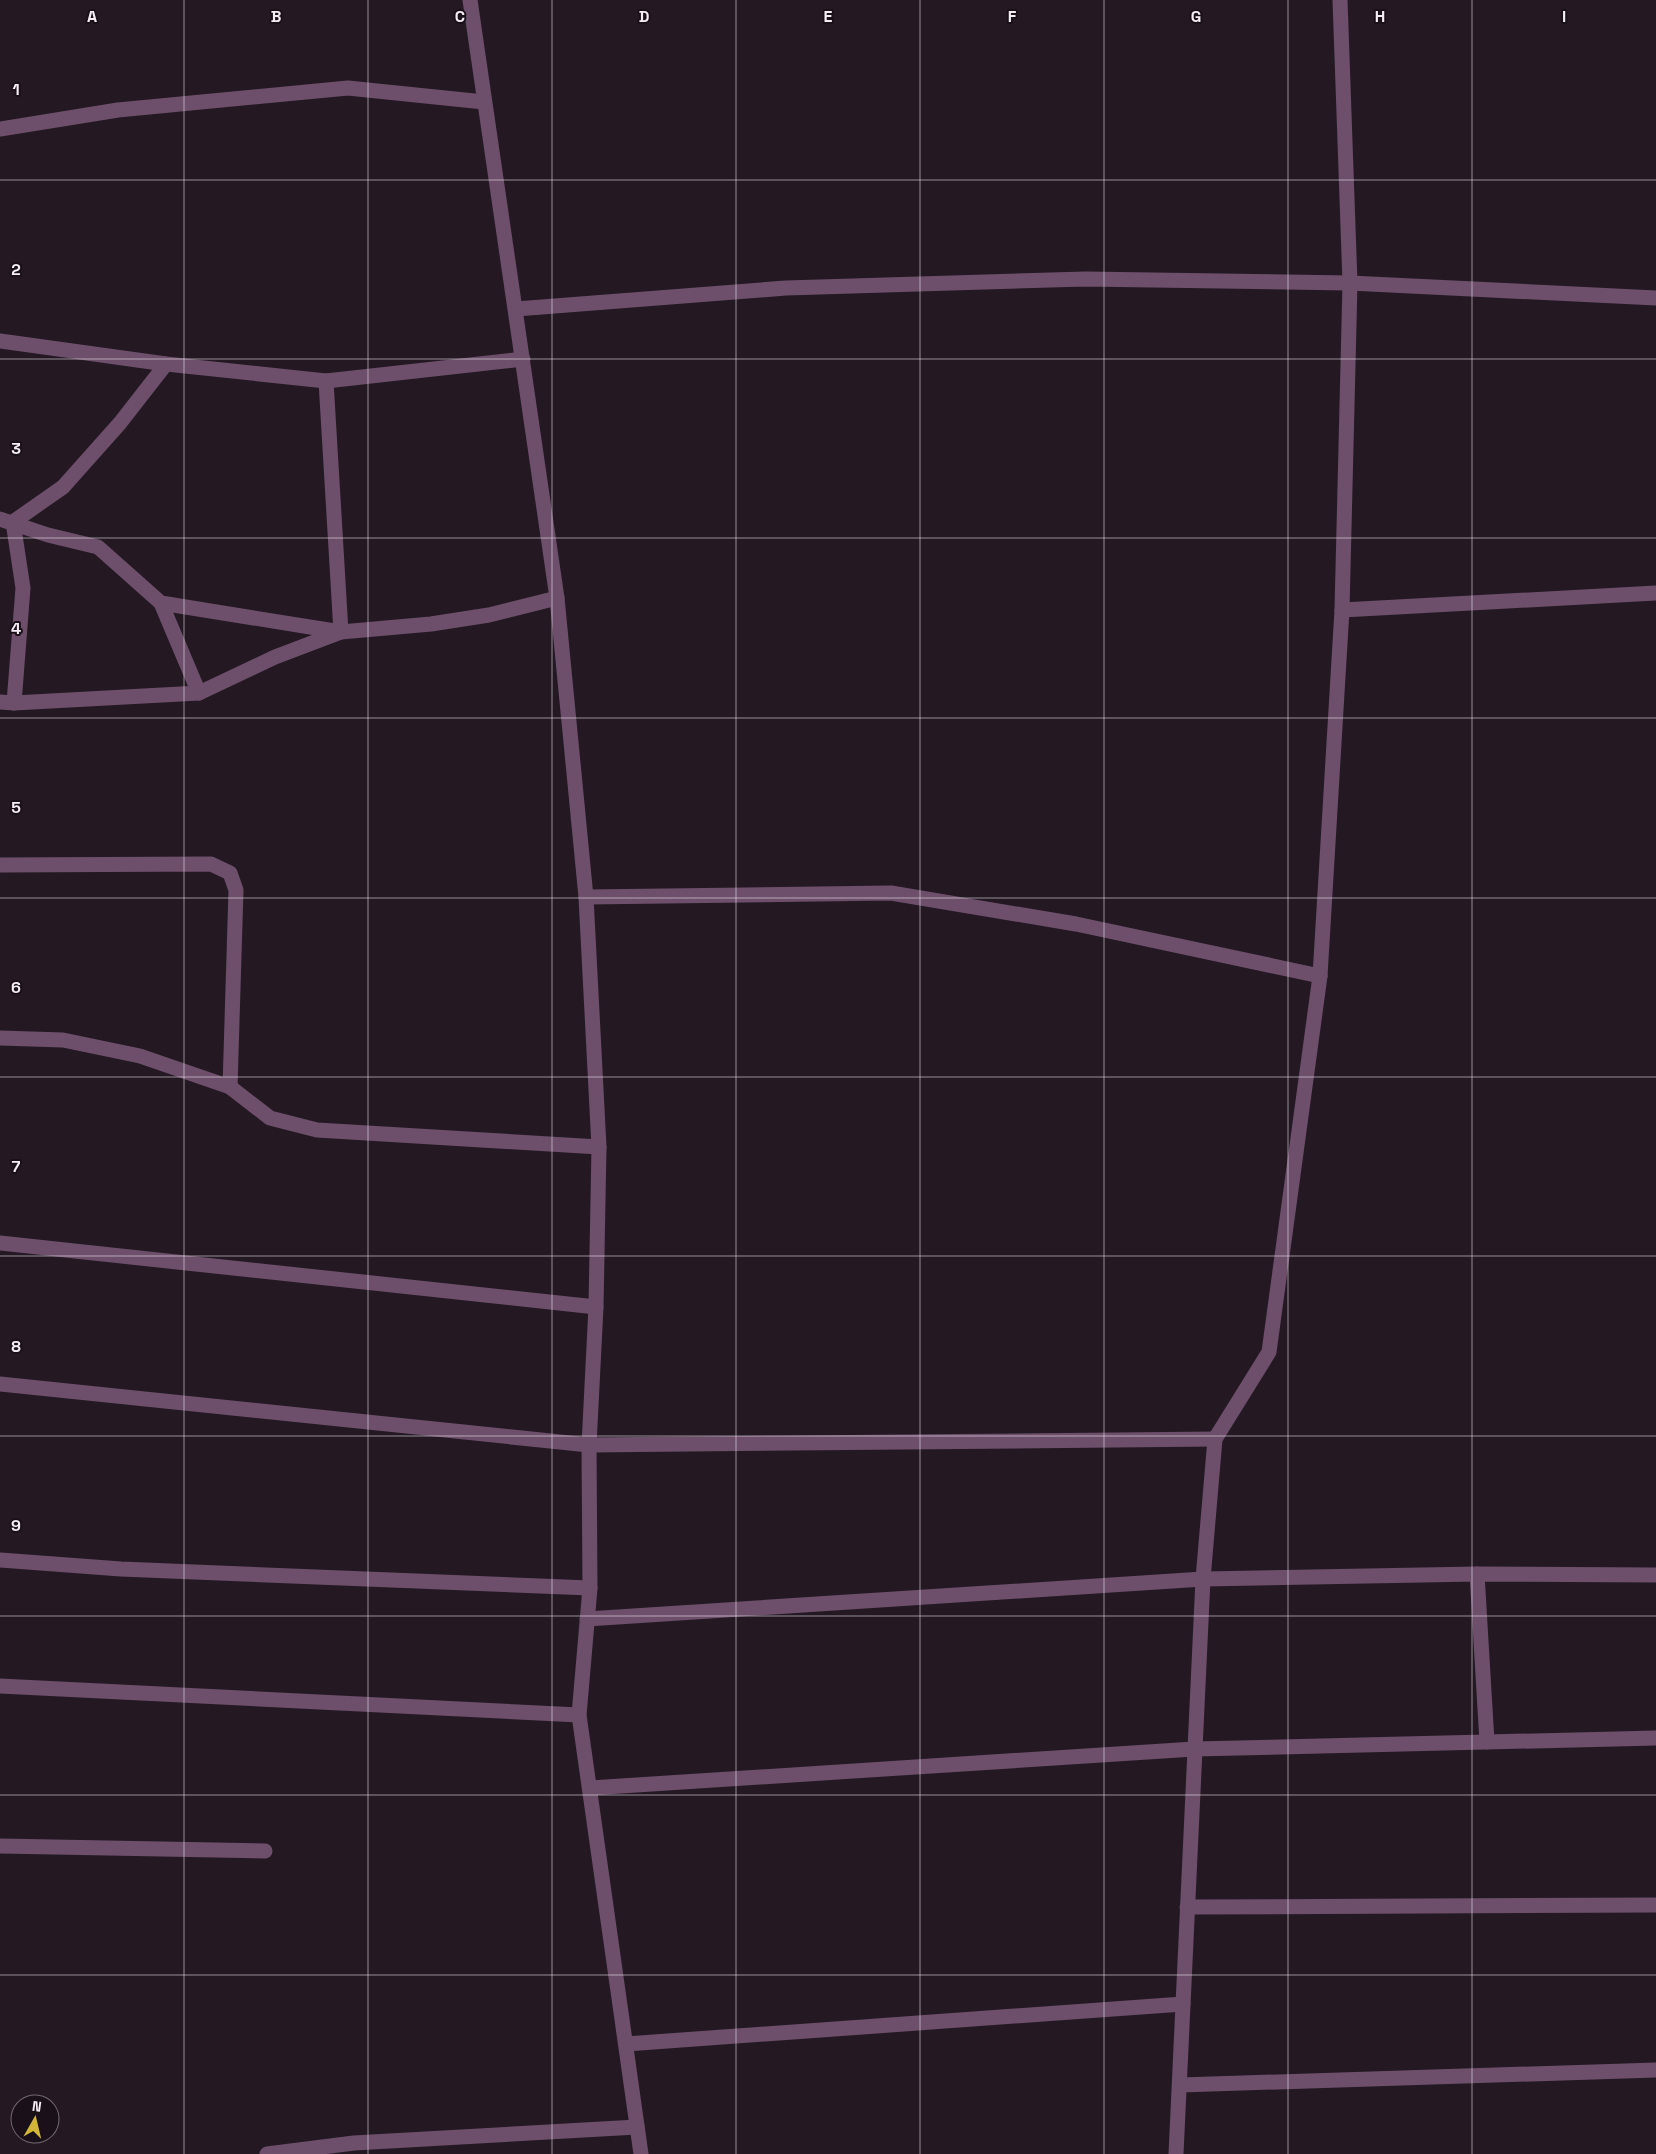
<svg xmlns="http://www.w3.org/2000/svg" width="1656" height="2154" font-family="'Space Grotesk',sans-serif">
  <style>
    .lines { fill: none; stroke-linecap: round; stroke-linejoin: round }
    .minor { stroke: #6d4f6b; stroke-width: 15 }
    .grid { fill: none; stroke: #f4edf4; stroke-width: 1; stroke-opacity: 0.55 }
    .grid-label { font-size: 16px; text-anchor: middle; font-weight: bold; fill: #f4edf4; stroke: #1a1019; stroke-width: 4; stroke-linejoin: round; paint-order: stroke }
  </style>
  <rect width="100%" height="100%" fill="#241923"/>
  <g class="lines">
    <g class="minor">
      <path d="M470,0L557,598L586,897L599,1147L596,1307L589,1445L590,1588L579,1715L641,2154"/>
      <path d="M0,129L118,110L348,88L484,102"/>
      <path d="M516,309L786,288L1085,279L1350,283L1656,298"/>
      <path d="M0,341L166,364L326,381L523,359"/>
      <path d="M0,519L48,535L98,547L161,603L341,632L326,381"/>
      <path d="M13,522L63,487L120,423L166,364"/>
      <path d="M13,522L23,588L14,703"/>
      <path d="M161,603L199,693"/>
      <path d="M1342,610L1656,593"/>
      <path d="M0,702L14,703L199,693L275,657L341,632L431,624L489,615L557,598"/>
      <path d="M0,865L211,864L230,873L236,890L230,1087"/>
      <path d="M586,897L891,893L1076,924L1320,976"/>
      <path d="M0,1038L63,1040L140,1056L230,1087L270,1118L317,1130L599,1147"/>
      <path d="M0,1243L596,1307"/>
      <path d="M0,1384L589,1445L1215,1439"/>
      <path d="M0,1560L121,1569L590,1588"/>
      <path d="M1477,1574L1487,1742"/>
      <path d="M587,1619L1203,1579L1477,1574L1656,1575"/>
      <path d="M0,1686L579,1715"/>
      <path d="M590,1788L1194,1749L1656,1738"/>
      <path d="M0,1846L265,1851"/>
      <path d="M1187,1907L1656,1905"/>
      <path d="M626,2044L1183,2004"/>
      <path d="M1180,2085L1656,2070"/>
      <path d="M267,2154L354,2143L637,2127"/>
      <path d="M1176,2154L1203,1579L1215,1439L1269,1352L1320,976L1342,610L1350,283L1340,0"/>
    </g>
  </g>
  <path class="grid" d="M184,0V2154M368,0V2154M552,0V2154M736,0V2154M920,0V2154M1104,0V2154M1288,0V2154M1472,0V2154M0,180H1656M0,359H1656M0,538H1656M0,718H1656M0,898H1656M0,1077H1656M0,1256H1656M0,1436H1656M0,1616H1656M0,1795H1656M0,1975H1656"/>
  <g class="grid-label">
    <text x="92" y="22">A</text>
    <text x="276" y="22">B</text>
    <text x="460" y="22">C</text>
    <text x="644" y="22">D</text>
    <text x="828" y="22">E</text>
    <text x="1012" y="22">F</text>
    <text x="1196" y="22">G</text>
    <text x="1380" y="22">H</text>
    <text x="1564" y="22">I</text>
    <text x="16" y="95">1</text>
    <text x="16" y="275">2</text>
    <text x="16" y="454">3</text>
    <text x="16" y="634">4</text>
    <text x="16" y="813">5</text>
    <text x="16" y="993">6</text>
    <text x="16" y="1172">7</text>
    <text x="16" y="1352">8</text>
    <text x="16" y="1531">9</text>
  </g>
  <g transform="translate(35 2119) rotate(8)"><circle r="24" fill="#1a1019" stroke="#716871"/>
  <path d="M0-4L9 19L0 12L-9 19Z" fill="#d3b635"/>
  <text y="-8" font-size="14" font-weight="bold" text-anchor="middle" fill="#f4edf4">N</text>
  </g>
</svg>
